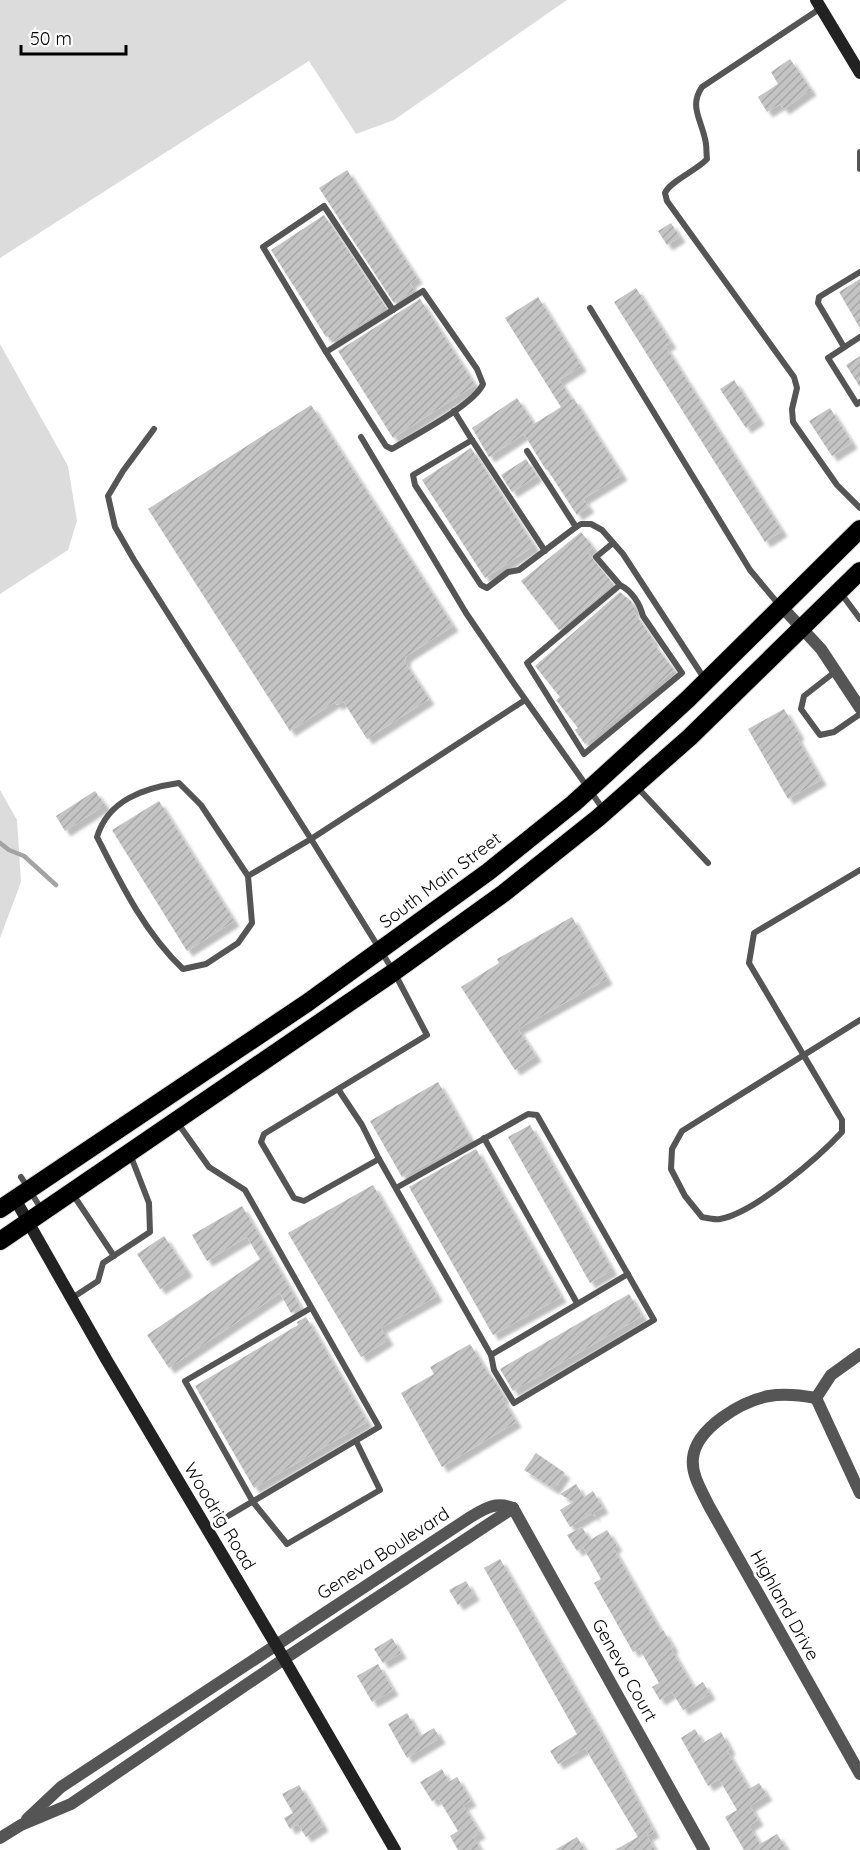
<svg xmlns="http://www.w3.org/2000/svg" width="860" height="1850" font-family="Quicksand,sans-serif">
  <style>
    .green { fill: #dcdcdc }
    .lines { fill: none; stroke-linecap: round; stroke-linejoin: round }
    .stream { stroke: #a3a3a3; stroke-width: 4.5 }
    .building { fill: url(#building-hatch); filter: url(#shadow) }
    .highway-casing { stroke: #dbdbdb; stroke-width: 20 }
    .lane { stroke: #555; stroke-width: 6 }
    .street { stroke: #555; stroke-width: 12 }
    .secondary { stroke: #222; stroke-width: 12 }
    .highway { stroke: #000; stroke-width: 18 }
    .labels { text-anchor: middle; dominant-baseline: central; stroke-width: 6; stroke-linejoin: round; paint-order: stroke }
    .street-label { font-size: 18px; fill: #000; stroke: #fff }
  </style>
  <defs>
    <pattern id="building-hatch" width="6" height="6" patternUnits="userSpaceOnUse" patternTransform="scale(1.5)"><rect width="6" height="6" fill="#c4c4c4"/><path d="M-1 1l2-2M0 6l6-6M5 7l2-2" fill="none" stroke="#a7a7a7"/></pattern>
    <filter id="shadow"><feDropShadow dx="5.5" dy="5.5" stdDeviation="1.5" flood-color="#0004"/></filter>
  </defs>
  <rect width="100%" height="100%" fill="#fff"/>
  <g class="green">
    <path d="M0,0H567L394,120L356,134L309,61L0,258Z"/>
    <path d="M0,344L68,466L77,521L68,550L0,594Z"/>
    <path d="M0,790L17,820L21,882L0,938Z"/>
  </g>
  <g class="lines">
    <path class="stream" d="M0,843L9,850L24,856L56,885"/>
  </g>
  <g class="building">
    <path d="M790,59L811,90L784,109L780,104L767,112L758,97L778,84L771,72Z"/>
    <path d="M347,170L417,278L410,283L414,290L394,303L319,188Z"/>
    <path d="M324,215L386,308L332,342L328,336L326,337L271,250Z"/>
    <path d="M671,223L680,237L667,245L658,231Z"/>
    <path d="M860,279V328L839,292Z"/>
    <path d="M636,288L671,343L665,346L782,531L765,542L614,302Z"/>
    <path d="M538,297L581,366L559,380L572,400L574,399L622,475L583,499L589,507L577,515L547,469L546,470L524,434L489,457L472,428L517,398L534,424L561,407L505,318Z"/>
    <path d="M420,299L475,385L393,438L338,351Z"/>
    <path d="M860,356V387L846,365Z"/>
    <path d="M734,380L759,419L746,428L720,389Z"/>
    <path d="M311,405L453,626L405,657L406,660L404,661L429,699L367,739L343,701L337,705L335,702L290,731L148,509Z"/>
    <path d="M830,408L852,443L832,456L809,421Z"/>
    <path d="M471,448L534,546L485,578L422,480Z"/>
    <path d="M526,459L537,476L512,492L501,475Z"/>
    <path d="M581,532L593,547L587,552L613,584L559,630L521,581Z"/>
    <path d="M620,592L631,601L635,609L633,611L654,641L652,642L674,670L585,744L575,730L578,728L556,700L560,697L535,666Z"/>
    <path d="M784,709L799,734L796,736L821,780L788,799L748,729Z"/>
    <path d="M95,791L105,805L65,831L56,816Z"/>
    <path d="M159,801L234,921L187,951L112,830Z"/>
    <path d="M572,917L607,979L518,1029L536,1056L515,1070L461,987L499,963L497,959Z"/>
    <path d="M438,1082L471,1140L402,1177L370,1121Z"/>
    <path d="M530,1125L612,1270L590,1283L508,1137Z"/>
    <path d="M476,1149L561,1297L493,1335L409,1187Z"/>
    <path d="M373,1185L437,1296L381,1328L388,1340L361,1357L288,1233Z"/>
    <path d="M242,1206L301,1308L291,1313L280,1293L169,1368L147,1335L260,1259L247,1237L207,1261L192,1235Z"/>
    <path d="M164,1236L187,1271L160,1289L137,1254Z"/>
    <path d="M629,1294L642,1316L513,1391L500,1369Z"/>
    <path d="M306,1317L367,1422L254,1488L195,1386L298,1325L297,1322Z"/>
    <path d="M470,1344L489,1375L490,1374L504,1397L502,1398L516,1422L442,1467L401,1393L434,1374L430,1367Z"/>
    <path d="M536,1453L565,1473L554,1489L524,1470Z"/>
    <path d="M576,1484L584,1497L593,1491L603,1508L593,1513L596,1517L591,1514L570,1527L560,1510L573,1502L560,1494Z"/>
    <path d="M582,1527L590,1540L607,1530L617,1546L613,1548L661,1632L663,1630L673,1647L671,1649L694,1688L703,1682L710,1694L683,1710L672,1692L660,1700L652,1687L659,1683L639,1648L633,1652L594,1583L601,1579L583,1547L577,1551L567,1535Z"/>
    <path d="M500,1559L601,1733L654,1832L647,1836L655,1850H615L638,1837L585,1748L558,1764L550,1751L577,1734L484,1568Z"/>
    <path d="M466,1581L474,1595L458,1605L449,1590Z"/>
    <path d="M392,1638L401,1653L383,1663L374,1649Z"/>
    <path d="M378,1664L393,1690L372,1702L357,1676Z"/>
    <path d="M407,1713L420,1736L434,1728L440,1738L407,1758L388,1724Z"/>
    <path d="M695,1729L703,1743L721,1732L730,1749L727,1751L749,1789L759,1783L767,1795L750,1806L758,1820L749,1826L760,1844L777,1834L787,1850H744L725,1817L737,1810L719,1779L708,1786L681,1738Z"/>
    <path d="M442,1769L449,1782L457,1777L471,1801L463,1805L480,1833L473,1837L481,1850H458L450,1836L458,1831L438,1798L432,1801L420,1782Z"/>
    <path d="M299,1785L323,1826L306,1837L298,1824L290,1829L284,1818L293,1813L282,1794Z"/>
    <path d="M577,1837L585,1850H555Z"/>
  </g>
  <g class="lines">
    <defs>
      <g id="highway">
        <path d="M0,1209L307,1003L488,872L574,803L688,699L860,529"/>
        <path d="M0,1241L394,972L504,893L598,818L690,737L860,571"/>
      </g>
    </defs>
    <use href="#highway" class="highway-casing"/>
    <g class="lane">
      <path d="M821,8L702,87C689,106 701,119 705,139C707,145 706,152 707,159C696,171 670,181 665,193L667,201L794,377L797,388L792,409L793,422L837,485L860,508"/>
      <path d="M860,152V169"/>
      <path d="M423,291L477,369L483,384C474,405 413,436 392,449L386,446L326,352Z"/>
      <path d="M590,308L750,570L780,606"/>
      <path d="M860,337L828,358L857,404L860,402"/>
      <path d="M844,347L818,303L819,297L860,272"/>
      <path d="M326,352L263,247L324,206L393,310"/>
      <path d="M454,411L472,440"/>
      <path d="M154,429L123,471L108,496L115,527L134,560L311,839L248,876L201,805L179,783C144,788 108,800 97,837C121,884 145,933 183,969L206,964L238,943L252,923L248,876"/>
      <path d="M361,437L466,613L515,685L603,809"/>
      <path d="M527,451L576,527"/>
      <path d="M613,543L596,557L620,585L527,663L584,754L682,673L643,616C640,604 632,591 620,585"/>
      <path d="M545,551L472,440L413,475L415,485L481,585L487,588L508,572L519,570L576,527L581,524H591L602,530L623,554L704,678"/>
      <path d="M840,592L860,619"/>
      <path d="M836,671L804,696L801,709L820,735L834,732L860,714"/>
      <path d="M636,786L708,863"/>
      <path d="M860,870L754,933L749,963L842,1120V1132C819,1157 754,1213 720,1219C715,1220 707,1218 702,1217L685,1196L671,1169L672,1149L682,1131L860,1020"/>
      <path d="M338,1089L362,1125L379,1159L304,1201L294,1198L261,1142L264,1134L427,1035L394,972L311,839L525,700"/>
      <path d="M177,1122L209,1167L245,1190L379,1427L206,1529"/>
      <path d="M484,1138L577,1303"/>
      <path d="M379,1159L491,1355L494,1370L514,1403L654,1320L537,1115L528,1114L396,1188"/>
      <path d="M21,1177L42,1210"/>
      <path d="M72,1193L114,1256"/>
      <path d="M72,1298L98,1281L103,1263L150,1232L149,1203L130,1154"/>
      <path d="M311,1308L185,1381L253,1502L287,1544L380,1490L356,1441"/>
      <path d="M491,1355L628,1274"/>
    </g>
    <g class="street">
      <path d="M781,606L821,649L860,708"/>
      <path d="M816,1398C800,1395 785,1393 769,1396C742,1401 696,1428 693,1458C691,1475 702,1491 709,1506L860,1774"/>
      <path d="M816,1398L860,1493"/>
      <path d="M816,1398L831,1375L860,1354"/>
      <path d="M513,1508L704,1850"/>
      <path d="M27,1819L61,1787L469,1518C484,1509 495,1501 513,1508"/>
      <path d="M0,1838L21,1825L71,1804L284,1659L513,1508"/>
    </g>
    <g class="secondary">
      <path d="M816,0L860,73"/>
      <path d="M15,1199L106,1359L276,1645L395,1850"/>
    </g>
    <use href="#highway" class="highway"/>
  </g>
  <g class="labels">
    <g class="street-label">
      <text transform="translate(440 880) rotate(-37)">South Main Street</text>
      <text transform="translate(220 1516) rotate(59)">Woodrig Road</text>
      <text transform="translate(383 1553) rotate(-33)">Geneva Boulevard</text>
      <text transform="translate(785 1605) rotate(61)">Highland Drive</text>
      <text transform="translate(625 1670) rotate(61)">Geneva Court</text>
    </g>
  </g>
  <path d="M21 45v9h105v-9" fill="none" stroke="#000000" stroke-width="3"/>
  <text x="30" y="45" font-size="18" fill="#000000" stroke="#ffffff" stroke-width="4.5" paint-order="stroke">50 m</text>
</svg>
